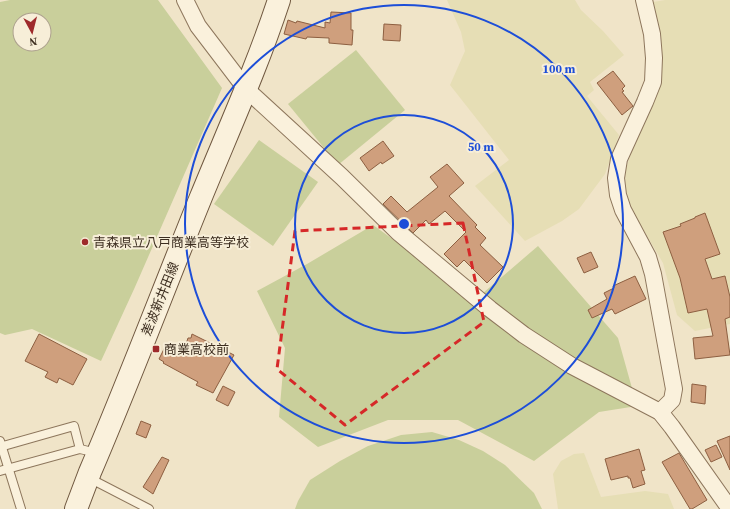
<svg xmlns="http://www.w3.org/2000/svg" width="730" height="509" font-family="'Source Serif 4','Noto Sans JP',serif">
  <style>
    .farmland { fill: #e6deb5 }
    .green { fill: #c9cf9b; fill-rule: evenodd }
    .building { fill: #cf9f7d; stroke: #8d5f41 }
    .lines { fill: none; stroke-linecap: round; stroke-linejoin: round }
    .lane-casing { stroke: #8d765c; stroke-width: 10 }
    .street-casing { stroke: #8d765c; stroke-width: 18 }
    .secondary-casing { stroke: #6f573f; stroke-width: 24 }
    .lane { stroke: #faf1dc; stroke-width: 8 }
    .street { stroke: #faf1dc; stroke-width: 16 }
    .secondary { stroke: #faf1dc; stroke-width: 22 }
    .marked { fill: none; stroke: #d62828; stroke-width: 3; stroke-dasharray: 8 5; stroke-linejoin: round }
    .ring { fill: none; stroke: #1d4ed8; stroke-width: 2 }
    .poi-dot { fill: #9e2a2b; stroke: #f7eed8; stroke-width: 1.5 }
    .labels { text-anchor: middle; dominant-baseline: central; stroke-width: 4; stroke-linejoin: round; paint-order: stroke }
    .poi-label { font-size: 13px; fill: #3d2e20; stroke: #f7eed8; text-anchor: start }
    .street-label { font-size: 13px; fill: #3d2e20; stroke: #f7eed8 }
    .centre { fill: #1d4ed8; stroke: #f7eed8; stroke-width: 2 }
    .ring-label { font-size: 12px; text-anchor: middle; font-weight: bold; fill: #1d4ed8; stroke: #f7eed8; stroke-width: 4; stroke-linejoin: round; paint-order: stroke }
  </style>
  <rect width="100%" height="100%" fill="#f0e4c8"/>
  <g class="farmland">
    <path d="M447,0H575L581,10L603,31L624,55L590,82L594,90L587,96L619,135L605,174L579,209L562,221L525,241L475,186L509,160L450,85L465,51L461,32Z"/>
    <path d="M665,0H730V324L695,331L677,315L663,263L633,212L626,193L625,172L632,150L657,93L662,75L661,41L653,2Z"/>
    <path d="M584,453L601,497L645,491L668,494L674,509H558L553,474L561,461L574,454Z"/>
  </g>
  <g class="green">
    <path d="M10,0H158L222,88L135,287L101,361L32,329L5,335L0,333V2ZM20,20H44V44H20Z"/>
    <path d="M356,50L405,110L338,165L288,104Z"/>
    <path d="M259,140L318,182L273,246L214,204Z"/>
    <path d="M373,225L476,299L538,246L618,338L637,406L599,412L534,461L458,420H388L318,447L279,417L285,348L257,291L307,264Z"/>
    <path d="M432,432L459,440L483,451L505,465L534,493L542,509H295L298,501L310,480L340,461L368,446L401,435Z"/>
  </g>
  <g class="building">
    <path d="M331,12L351,13V30H353L352,45L329,43V38L307,37L306,39L284,34L288,20L296,23L297,21L325,28V22L330,23Z"/>
    <path d="M384,24L401,25L400,41L383,40Z"/>
    <path d="M613,71L625,86L622,89L624,91L622,92L633,106L622,115L597,83Z"/>
    <path d="M383,141L394,156L382,164L381,162L369,171L360,158Z"/>
    <path d="M447,164L464,183L449,196L477,225L475,227L486,238L480,245L503,267L487,283L464,260L457,267L444,254L466,232L445,211L429,224L426,220L413,233L383,204L391,196L407,212L438,187L430,177Z"/>
    <path d="M705,213L720,254L705,259L712,279L725,276L730,297V317L725,319L730,355L695,359L693,338L713,336L707,309L688,313L680,278L663,232L681,226L680,224L695,218V217Z"/>
    <path d="M591,252L598,267L584,273L577,258Z"/>
    <path d="M635,276L646,299L615,314L612,309L592,318L588,310L607,299L604,293L614,288L613,286Z"/>
    <path d="M39,334L87,359L73,385L59,378L57,383L45,377L48,372L25,361Z"/>
    <path d="M192,334L234,355L213,393L196,385L198,382L163,363L164,362L159,359L166,345L175,350L176,349L183,353L188,338H191Z"/>
    <path d="M692,384L706,386L705,404L691,402Z"/>
    <path d="M223,386L235,392L228,406L216,400Z"/>
    <path d="M141,421L151,425L146,438L136,434Z"/>
    <path d="M730,436V470L717,441Z"/>
    <path d="M716,445L722,457L711,462L705,450Z"/>
    <path d="M639,449L645,470L641,471L645,484L633,488L630,478H628V476L611,480L605,459Z"/>
    <path d="M679,453L707,500L692,509H690L662,462Z"/>
    <path d="M162,457L169,460L153,494L143,487Z"/>
  </g>
  <g class="lines">
    <defs>
      <g id="lane">
        <path d="M0,441L21,509"/>
        <path d="M0,447L74,426L80,449"/>
        <path d="M0,471L80,449L97,453"/>
        <path d="M89,478L149,509"/>
      </g>
      <g id="street">
        <path d="M185,0L198,26L246,89L342,177L398,232L490,309L524,335L572,366L660,412L672,427L730,509"/>
        <path d="M644,0L652,34L654,58L653,82L645,102L619,159L616,178L618,195L623,210L648,257L653,274L674,389L672,400L660,412"/>
      </g>
      <path id="secondary" d="M76,509L90,472C129,381 164,288 201,197C228,131 257,67 279,0"/>
    </defs>
    <use href="#lane" class="lane-casing"/>
    <use href="#street" class="street-casing"/>
    <use href="#secondary" class="secondary-casing"/>
    <use href="#lane" class="lane"/>
    <use href="#street" class="street"/>
    <use href="#secondary" class="secondary"/>
  </g>
  <path class="marked" d="M463,223L484,322L345,425L277,369L295,231Z"/>
  <g class="ring">
    <circle cx="404" cy="224" r="109"/>
    <circle cx="404" cy="224" r="219"/>
  </g>
  <g class="poi-dot">
    <circle cx="85" cy="242" r="4"/>
    <rect x="152" y="345" width="8" height="8" rx="2"/>
  </g>
  <g class="labels">
    <g class="poi-label">
      <text x="93" y="242">青森県立八戸商業高等学校</text>
      <text x="164" y="349">商業高校前</text>
    </g>
    <g class="street-label">
      <text transform="translate(160 299) rotate(-68)">差波新井田線</text>
    </g>
  </g>
  <circle cx="404" cy="224" r="6" class="centre"/>
  <g class="ring-label">
    <text x="559" y="73">100 m</text>
    <text x="481" y="151">50 m</text>
  </g>
  <g transform="translate(32 32) rotate(173)"><circle r="19" fill="#f7eed8" stroke="#ada18e"/>
  <path d="M0-3L7 15L0 10L-7 15Z" fill="#9e2a2b"/>
  <text y="-6" font-size="11" font-weight="bold" text-anchor="middle" fill="#3d2e20">N</text>
  </g>
</svg>
